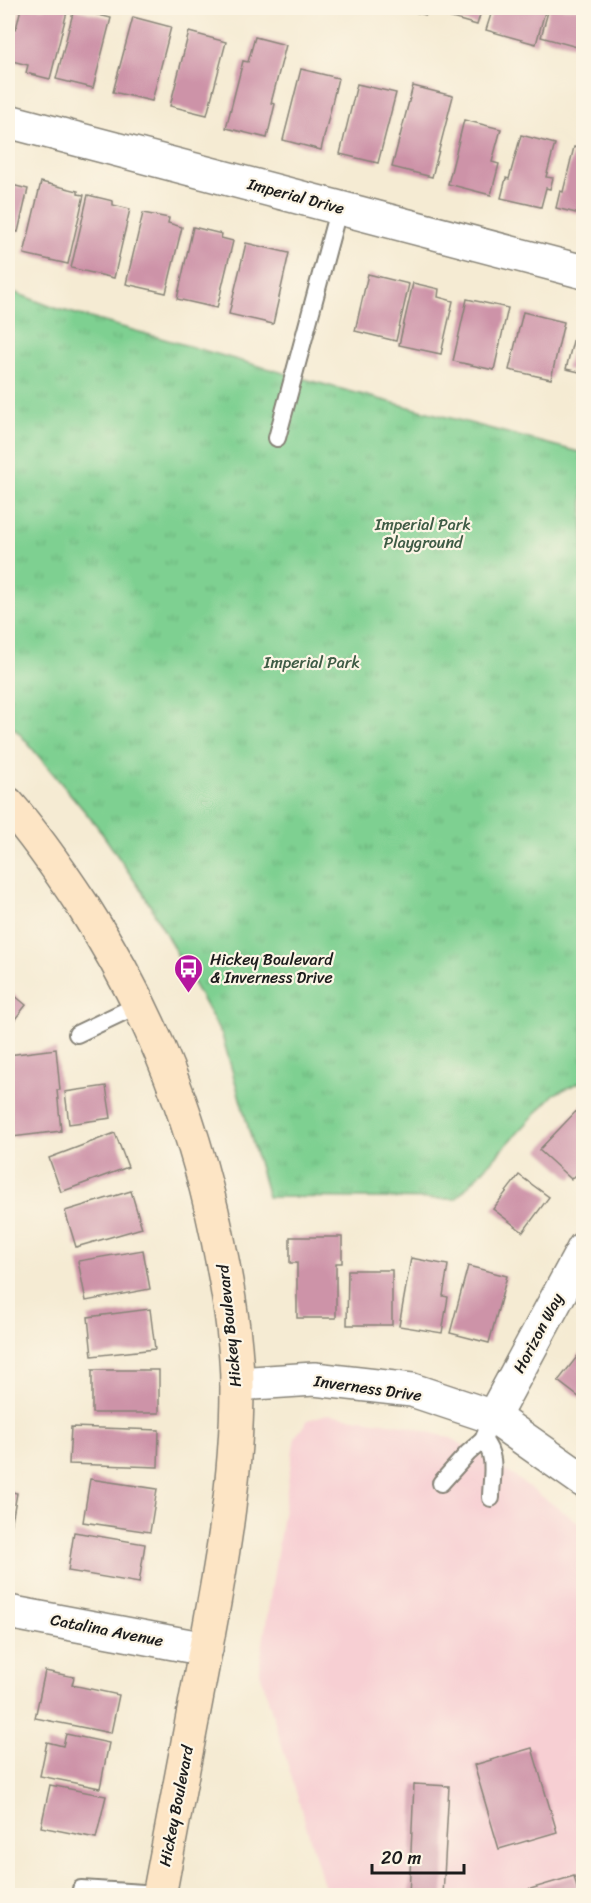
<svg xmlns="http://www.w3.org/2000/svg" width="591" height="1903" font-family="Sriracha,sans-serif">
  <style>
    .built { fill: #f7cfd3 }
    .grass { fill: url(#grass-tufts); stroke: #4d7656; stroke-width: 1.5 }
    .building { fill: #cd93a8 }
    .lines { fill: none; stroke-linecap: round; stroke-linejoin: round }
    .service-casing { stroke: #888478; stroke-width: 20 }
    .minor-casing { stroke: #888478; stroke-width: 36 }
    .tertiary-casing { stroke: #888478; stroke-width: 36 }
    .secondary-casing { stroke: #888478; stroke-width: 36 }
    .service { stroke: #fff; stroke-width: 16 }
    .minor { stroke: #fff; stroke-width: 33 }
    .tertiary { stroke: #fff; stroke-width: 33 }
    .secondary { stroke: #fde5c5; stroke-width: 33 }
    .labels { text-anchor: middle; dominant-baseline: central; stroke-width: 4.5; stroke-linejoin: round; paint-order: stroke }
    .street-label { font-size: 16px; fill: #1c1c1c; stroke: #fcf5e5 }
    .park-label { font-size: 16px; fill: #3e5b45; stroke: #fcf5e5 }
    .poi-label { font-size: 16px; fill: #1c1c1c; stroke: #fcf5e5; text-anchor: start }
  </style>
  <defs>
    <pattern id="grass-tufts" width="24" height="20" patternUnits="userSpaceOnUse" patternTransform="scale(1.5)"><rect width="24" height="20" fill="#7ed091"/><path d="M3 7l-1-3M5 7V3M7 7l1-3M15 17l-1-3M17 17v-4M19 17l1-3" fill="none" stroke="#6cb27c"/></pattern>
  </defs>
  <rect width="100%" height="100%" fill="#fcf5e5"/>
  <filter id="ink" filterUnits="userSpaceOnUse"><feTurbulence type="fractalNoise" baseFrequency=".0167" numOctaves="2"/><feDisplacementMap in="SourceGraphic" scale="12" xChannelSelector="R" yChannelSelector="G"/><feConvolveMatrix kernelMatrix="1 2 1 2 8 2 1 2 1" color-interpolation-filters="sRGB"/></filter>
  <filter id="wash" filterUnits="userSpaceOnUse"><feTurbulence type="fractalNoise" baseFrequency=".008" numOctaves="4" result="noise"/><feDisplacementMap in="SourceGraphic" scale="24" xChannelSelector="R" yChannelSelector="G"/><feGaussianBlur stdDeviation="1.35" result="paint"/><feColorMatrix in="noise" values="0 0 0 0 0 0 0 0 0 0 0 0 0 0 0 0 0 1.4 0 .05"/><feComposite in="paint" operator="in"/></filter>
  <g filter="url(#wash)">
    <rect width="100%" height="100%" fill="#f5ebd3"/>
    <path class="built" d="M327,1414L403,1425L451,1438L511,1474L583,1526V1895H327L259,1669L295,1437L308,1420Z"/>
    <path class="grass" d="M8,290L55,308L326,385L583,453V1081L554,1094L456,1199L268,1197L222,1035L143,893L97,826L20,734L8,722Z"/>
    <g id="blocks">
      <g class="building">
        <path d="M21,8H68L50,79L26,73L28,65L8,60L12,42L8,41L12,27L16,29Z"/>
        <path d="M400,8H428L426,15Z"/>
        <path d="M435,8H482L477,25L434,13Z"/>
        <path d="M493,8H546L536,44L486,30Z"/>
        <path d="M549,8H584V49L541,37Z"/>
        <path d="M74,9L111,18L93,88L56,79Z"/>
        <path d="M133,17L171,27L152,101L113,92Z"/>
        <path d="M189,32L226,42L207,115L170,106Z"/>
        <path d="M255,37L286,45L271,103L275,104L267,138L226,128L243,61L248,62Z"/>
        <path d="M301,69L338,78L321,150L283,140Z"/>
        <path d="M357,84L396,93L378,163L340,154Z"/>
        <path d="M413,86L453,96L432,177L392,167Z"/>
        <path d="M464,120L501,129L492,162L499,164L491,195L448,184Z"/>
        <path d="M521,135L555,144L546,177L553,178L550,189L546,188L541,207L501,198L506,178L509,179Z"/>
        <path d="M574,147L584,150V215L556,208L560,191L563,192Z"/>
        <path d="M41,182L78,191V194L84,195L68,264L24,254Z"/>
        <path d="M8,184L28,189L18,232L8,230Z"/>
        <path d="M88,195L113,201V205L130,209L114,278L71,268Z"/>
        <path d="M143,213L169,218L168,223L182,227L166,293L126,284Z"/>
        <path d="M193,227L222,234L221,238L233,241L217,308L177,299Z"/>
        <path d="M246,243L289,253L273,324L229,314Z"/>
        <path d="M368,274L409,284L396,341L355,331Z"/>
        <path d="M413,283L439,289L438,297L453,301L441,354L399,345Z"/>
        <path d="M467,299L508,308L494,370L453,361Z"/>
        <path d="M523,312L564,322L551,379L509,370Z"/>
        <path d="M577,325L584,326V373L566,369Z"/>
        <path d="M8,990L26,1005L8,1028Z"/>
        <path d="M56,1049L60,1090H57L61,1131L12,1137L8,1109H11L8,1085V1055Z"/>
        <path d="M106,1086L111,1118L69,1124L65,1092Z"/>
        <path d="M584,1103V1172L578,1178L575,1175L571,1179L539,1150Z"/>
        <path d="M115,1133L128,1167L61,1192L49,1158Z"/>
        <path d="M519,1175L549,1197L523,1232L493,1209Z"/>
        <path d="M131,1191L142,1228L76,1247L65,1211Z"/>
        <path d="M290,1237H342V1263H336V1318H297V1263H290Z"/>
        <path d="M143,1250L150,1289L86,1301L78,1261Z"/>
        <path d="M411,1258L448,1265L443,1296L448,1297L442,1333L399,1326Z"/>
        <path d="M468,1266L507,1276L489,1343L450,1333Z"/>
        <path d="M348,1270H392V1325H347Z"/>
        <path d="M150,1309L155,1349L92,1356L88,1317Z"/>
        <path d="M584,1348V1401L558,1381Z"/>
        <rect x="92" y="1370" width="67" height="43"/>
        <path d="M71,1427L159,1430L158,1467L69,1464Z"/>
        <path d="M90,1479L157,1489L150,1532L83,1522Z"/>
        <path d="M8,1491L17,1493L9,1539H8Z"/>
        <path d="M74,1532L145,1544L139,1583L68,1571Z"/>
        <path d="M45,1671L74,1677L72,1685L119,1695L111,1733L35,1718Z"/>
        <path d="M66,1734L109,1743L100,1788L40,1776L47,1742L63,1746Z"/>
        <path d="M532,1748L557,1832L499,1849L474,1765Z"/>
        <path d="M414,1784L449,1786L443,1896H409Z"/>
        <path d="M50,1785L106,1796L96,1838L41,1827Z"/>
        <path d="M574,1876L579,1896H510V1895Z"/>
      </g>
    </g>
  </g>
  <g filter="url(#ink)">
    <use href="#blocks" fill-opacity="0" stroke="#888478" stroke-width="1.5"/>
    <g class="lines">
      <defs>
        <g id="service">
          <path d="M277,438L339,207"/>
          <path d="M77,1034L140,1004"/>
          <path d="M483,1440C498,1457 491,1477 491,1498"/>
          <path d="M441,1483L468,1453L483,1440L493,1417"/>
          <path d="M81,1889L159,1894"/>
        </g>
        <g id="minor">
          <path d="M8,121L584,272"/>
          <path d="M493,1417L584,1248"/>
          <path d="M8,1612L206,1649"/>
        </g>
        <path id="tertiary" d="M237,1384L314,1379L412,1390L493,1417L584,1481"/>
        <path id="secondary" d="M8,804C36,836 60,871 83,906C155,1018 198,1130 222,1260C230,1301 237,1344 237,1386C237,1483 220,1573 202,1668C188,1744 173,1820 159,1896"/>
      </defs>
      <use href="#service" class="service-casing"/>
      <use href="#minor" class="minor-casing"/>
      <use href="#tertiary" class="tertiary-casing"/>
      <use href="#secondary" class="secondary-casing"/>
      <use href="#service" class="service"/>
      <use href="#minor" class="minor"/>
      <use href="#tertiary" class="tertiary"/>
      <use href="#secondary" class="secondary"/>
    </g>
  </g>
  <defs>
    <symbol id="bus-pin" viewBox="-11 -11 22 30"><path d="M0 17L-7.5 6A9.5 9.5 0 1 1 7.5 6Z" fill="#b5179e" stroke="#fcf5e5"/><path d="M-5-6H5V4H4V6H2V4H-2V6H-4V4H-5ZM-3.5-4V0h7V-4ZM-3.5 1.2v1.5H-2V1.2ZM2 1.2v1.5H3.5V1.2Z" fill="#fff"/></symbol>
  </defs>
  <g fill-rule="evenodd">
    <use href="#bus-pin" x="172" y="952" width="33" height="45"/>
  </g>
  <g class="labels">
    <g class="street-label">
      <text transform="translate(296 196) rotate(15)">Imperial Drive</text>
      <text transform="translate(229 1326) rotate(-96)">Hickey Boulevard</text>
      <text transform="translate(538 1333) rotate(-62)">Horizon Way</text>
      <text transform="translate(368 1388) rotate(8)">Inverness Drive</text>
      <text transform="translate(107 1630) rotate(11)">Catalina Avenue</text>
      <text transform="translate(176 1806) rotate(-79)">Hickey Boulevard</text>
    </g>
    <g class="park-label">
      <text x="423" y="524">Imperial Park<tspan x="423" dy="18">Playground</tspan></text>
      <text x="312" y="662">Imperial Park</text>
    </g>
    <g class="poi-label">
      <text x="210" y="959">Hickey Boulevard<tspan x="210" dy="18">&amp; Inverness Drive</tspan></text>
    </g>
  </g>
  <rect width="591" height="1903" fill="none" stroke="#fcf5e5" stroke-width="30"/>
  <path d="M372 1864v9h92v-9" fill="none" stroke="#1c1c1c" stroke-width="3"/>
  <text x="381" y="1864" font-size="18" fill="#1c1c1c" stroke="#fcf5e5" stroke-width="4.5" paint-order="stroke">20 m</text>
</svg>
